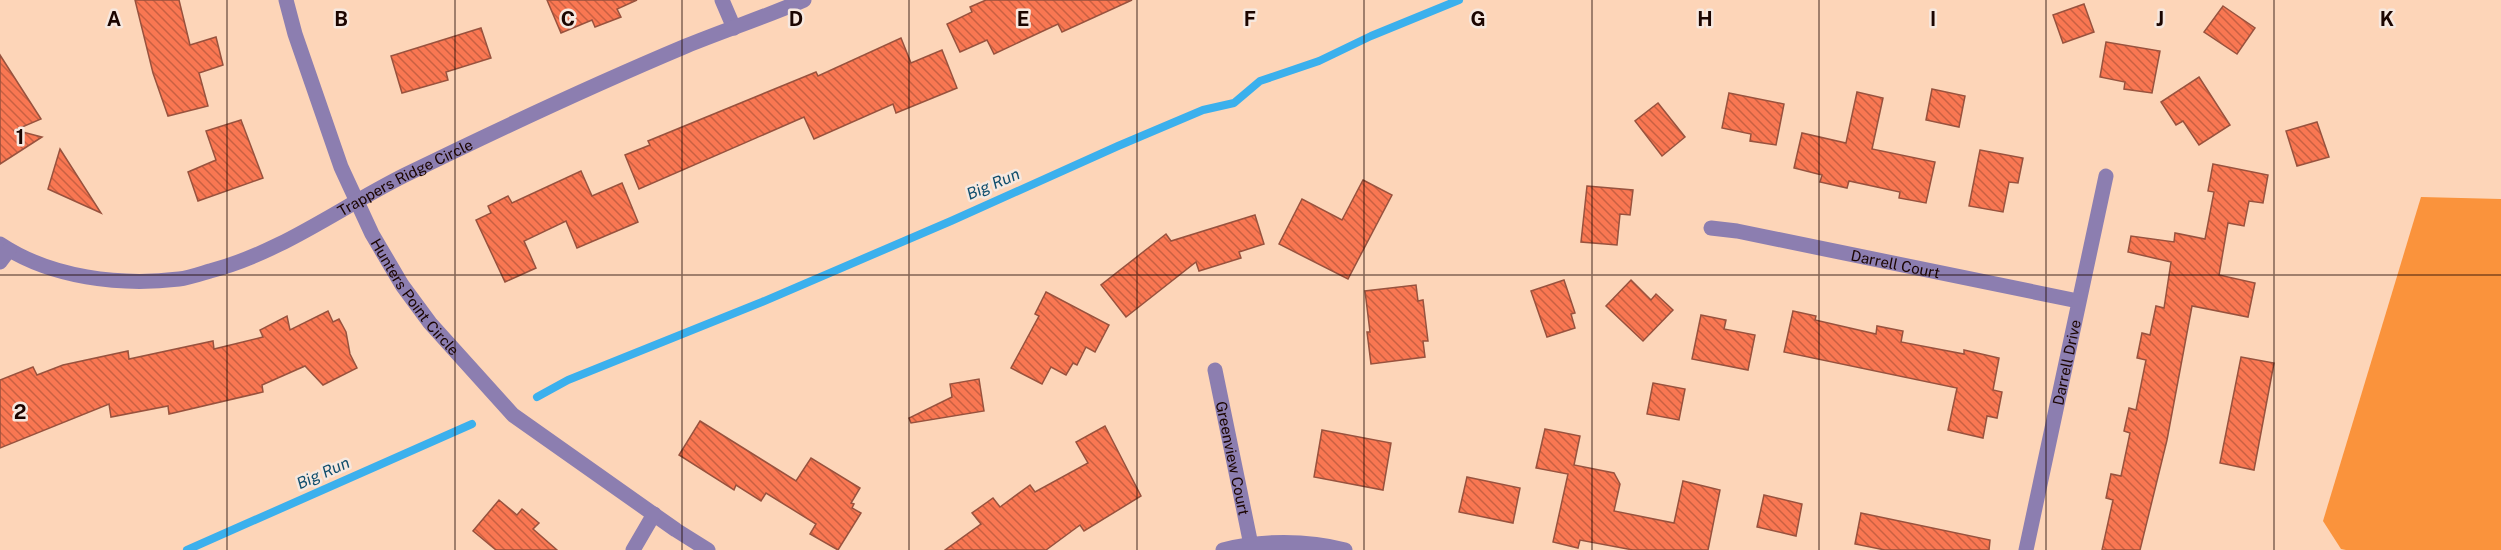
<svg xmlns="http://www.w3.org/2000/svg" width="2501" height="550" font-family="'Public Sans',sans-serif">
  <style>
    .green { fill: #fa933c }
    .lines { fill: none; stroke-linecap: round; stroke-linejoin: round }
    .stream { stroke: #3bb0ed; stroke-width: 8 }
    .building { fill: url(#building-back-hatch); stroke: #98523e; stroke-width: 1.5 }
    .minor { stroke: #8c7eb0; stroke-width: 15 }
    .grid { fill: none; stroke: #1b0500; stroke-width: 1.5; stroke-opacity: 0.55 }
    .labels { text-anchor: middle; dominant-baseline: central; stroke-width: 5; stroke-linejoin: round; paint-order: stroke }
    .street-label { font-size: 15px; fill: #1b0500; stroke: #f6e8df }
    .water-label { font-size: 16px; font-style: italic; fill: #0f4d6c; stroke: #f6e8df }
    .grid-label { font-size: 20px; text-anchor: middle; font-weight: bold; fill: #1b0500; stroke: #f6e8df; stroke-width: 5; stroke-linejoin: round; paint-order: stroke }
  </style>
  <defs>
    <pattern id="building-back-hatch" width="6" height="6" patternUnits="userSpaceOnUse" patternTransform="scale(1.5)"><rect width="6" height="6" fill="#f97752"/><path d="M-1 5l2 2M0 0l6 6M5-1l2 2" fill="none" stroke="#c96042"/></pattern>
  </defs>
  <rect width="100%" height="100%" fill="#fdd5b8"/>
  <path class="green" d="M2421,197L2501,199V550H2346L2341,549L2323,521Z"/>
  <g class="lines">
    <g class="stream">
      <path d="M537,397L568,380L762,302L951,221L1118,146L1203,110L1234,103L1260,81L1319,61L1371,36L1459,0"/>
      <path d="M187,550L472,424"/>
    </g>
  </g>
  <g class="building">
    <path d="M135,0H179L190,45L216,37L223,65L199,73L208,106L168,116L153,73Z"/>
    <path d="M547,0H637L617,9L621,17L595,27L592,20L561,33Z"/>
    <path d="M986,0H1132L1062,32L1058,24L994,54L987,40L960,52L947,24L972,12L970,7Z"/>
    <path d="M2084,4L2094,32L2063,43L2053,15Z"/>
    <path d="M2223,6L2255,28L2237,54L2204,32Z"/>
    <path d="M481,28L491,58L446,72L448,80L402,93L391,56Z"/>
    <path d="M901,38L911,63L942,50L957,88L896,113L893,104L814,139L804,117L639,189L625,155L650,145L648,141L816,72L818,76Z"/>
    <path d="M2106,42L2160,51L2152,93L2124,89L2125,82L2100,77Z"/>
    <path d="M0,55L41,119L15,130L42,137L0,164Z"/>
    <path d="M2199,77L2230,125L2199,145L2183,121L2176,125L2161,102Z"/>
    <path d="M1932,89L1965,96L1959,127L1926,120Z"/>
    <path d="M1857,92L1883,98L1872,149L1935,162L1926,203L1899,198L1900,192L1849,181L1847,188L1820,182L1822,175L1794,168L1802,133L1846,143Z"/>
    <path d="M1729,93L1784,104L1776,145L1750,141L1751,134L1722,128Z"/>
    <path d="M1658,103L1685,137L1662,156L1635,121Z"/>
    <path d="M241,120L263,178L198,201L188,172L216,160L206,131Z"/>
    <path d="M2317,122L2329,157L2297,166L2286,131Z"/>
    <path d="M60,149L101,213L48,189Z"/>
    <path d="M1980,150L2023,158L2018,183L2009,182L2003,212L1969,206Z"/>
    <path d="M2213,164L2268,175L2263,203L2249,201L2244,226L2228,223L2219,275L2255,283L2248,317L2192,306L2167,440L2140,550H2102L2113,500L2106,498L2111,474L2121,476L2130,433L2124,431L2129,408L2136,410L2146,360L2137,358L2142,333L2150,335L2156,306L2164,308L2171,262L2128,252L2131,236L2174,242L2175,233L2205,239L2214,192L2208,191Z"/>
    <path d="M581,171L592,196L622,183L638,222L577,248L566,221L524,241L536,268L505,282L476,220L491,213L488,206L508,196L512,203Z"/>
    <path d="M1363,180L1392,195L1348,279L1279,244L1302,199L1342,220Z"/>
    <path d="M1587,186L1633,190L1630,215L1620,214L1617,245L1581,242Z"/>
    <path d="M1255,215L1264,244L1239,252L1241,258L1199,271L1196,262L1126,317L1101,285L1166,234L1171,241Z"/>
    <path d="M1564,280L1575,313L1571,314L1575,328L1547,337L1531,291Z"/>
    <path d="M1631,280L1651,300L1656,294L1673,310L1643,341L1606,306Z"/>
    <path d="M1416,285L1418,301L1423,300L1428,341H1423L1425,357L1371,364L1367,332H1370L1365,291Z"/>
    <path d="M1046,292L1109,325L1095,352L1086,347L1077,365L1073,363L1066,375L1051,367L1042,384L1011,368L1039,316L1035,314Z"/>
    <path d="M328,311L333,322L339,319L346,332L350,354L357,368L323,385L305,366L262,385L263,392L169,414L168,406L111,417L109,404L0,448V380L33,367L37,375L63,365L128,351L129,359L213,341L214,349L263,337L260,330L287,316L290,330Z"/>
    <path d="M1793,311L1816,316L1815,320L1876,334L1877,326L1903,331L1901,342L1964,354V350L1999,358L1993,390L2002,392L1997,418L1987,416L1983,438L1948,430L1957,388L1784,352Z"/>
    <path d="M1701,315L1726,320L1724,329L1755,335L1748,370L1692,359Z"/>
    <path d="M2241,357L2274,363L2254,470L2220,463Z"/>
    <path d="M979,379L984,411L911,423L909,418L952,397L950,384Z"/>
    <path d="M1653,383L1685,389L1679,420L1647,414Z"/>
    <path d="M700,421L796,481L811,458L860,488L851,503L854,504L852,508L861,513L838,550L810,534L816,524L766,493L761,501L736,485L734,490L679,455Z"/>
    <path d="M1105,426L1141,496L1084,531L1080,525L1046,550H945L981,524L972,513L993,498L1000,507L1030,485L1035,492L1088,463L1076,442Z"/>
    <path d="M1545,429L1580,436L1574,465L1614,473L1620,484L1614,511L1674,523L1683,481L1720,490L1708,550H1633L1580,540L1578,548L1553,542L1568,474L1536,468Z"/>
    <path d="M1322,430L1391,443L1383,490L1314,477Z"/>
    <path d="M1467,477L1520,488L1513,523L1459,512Z"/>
    <path d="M1764,495L1802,504L1796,536L1757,527Z"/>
    <path d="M499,500L517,515L522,509L539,523L533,529L557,550H496L473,531Z"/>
    <path d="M1861,513L1990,540L1989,550H1885L1855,544Z"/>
  </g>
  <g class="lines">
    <g class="minor">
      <path id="s1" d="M286,0L295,34L341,167L372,234L402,285L430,323L513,415L676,530L708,550"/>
      <path d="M722,0L734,28"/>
      <path id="s2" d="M1711,228L1737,231L2078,301"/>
      <path id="s3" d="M0,244C51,278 120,286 179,279C189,278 200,274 210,271C282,252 339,208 405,175C497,130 591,86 686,46C725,30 765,17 804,0"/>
      <path d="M0,262L9,250"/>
      <path id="s4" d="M1215,370L1251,545"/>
      <path d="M633,550L654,514"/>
      <path d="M1223,550C1260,540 1308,540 1345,550"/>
      <path id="s5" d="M2026,550L2106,176"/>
    </g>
  </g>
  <path class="grid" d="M227,0V550M455,0V550M682,0V550M909,0V550M1137,0V550M1364,0V550M1592,0V550M1819,0V550M2046,0V550M2274,0V550M0,275H2501"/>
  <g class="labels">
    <g class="street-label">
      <text stroke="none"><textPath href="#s3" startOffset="435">Trappers Ridge Circle</textPath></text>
      <text stroke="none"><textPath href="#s2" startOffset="188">Darrell Court</textPath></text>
      <text stroke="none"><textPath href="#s1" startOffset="326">Hunters Point Circle</textPath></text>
      <text stroke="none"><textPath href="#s5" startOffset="192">Darrell Drive</textPath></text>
      <text stroke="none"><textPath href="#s4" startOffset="90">Greenview Court</textPath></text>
    </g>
    <g class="water-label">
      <text transform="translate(993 184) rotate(-23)">Big Run</text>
      <text transform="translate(323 473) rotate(-24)">Big Run</text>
    </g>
  </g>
  <g class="grid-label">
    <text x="114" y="26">A</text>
    <text x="341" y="26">B</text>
    <text x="568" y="26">C</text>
    <text x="796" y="26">D</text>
    <text x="1023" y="26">E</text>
    <text x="1250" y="26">F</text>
    <text x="1478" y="26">G</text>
    <text x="1705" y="26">H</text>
    <text x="1933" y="26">I</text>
    <text x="2160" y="26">J</text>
    <text x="2387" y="26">K</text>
    <text x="20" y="144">1</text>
    <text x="20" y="419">2</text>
  </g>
</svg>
